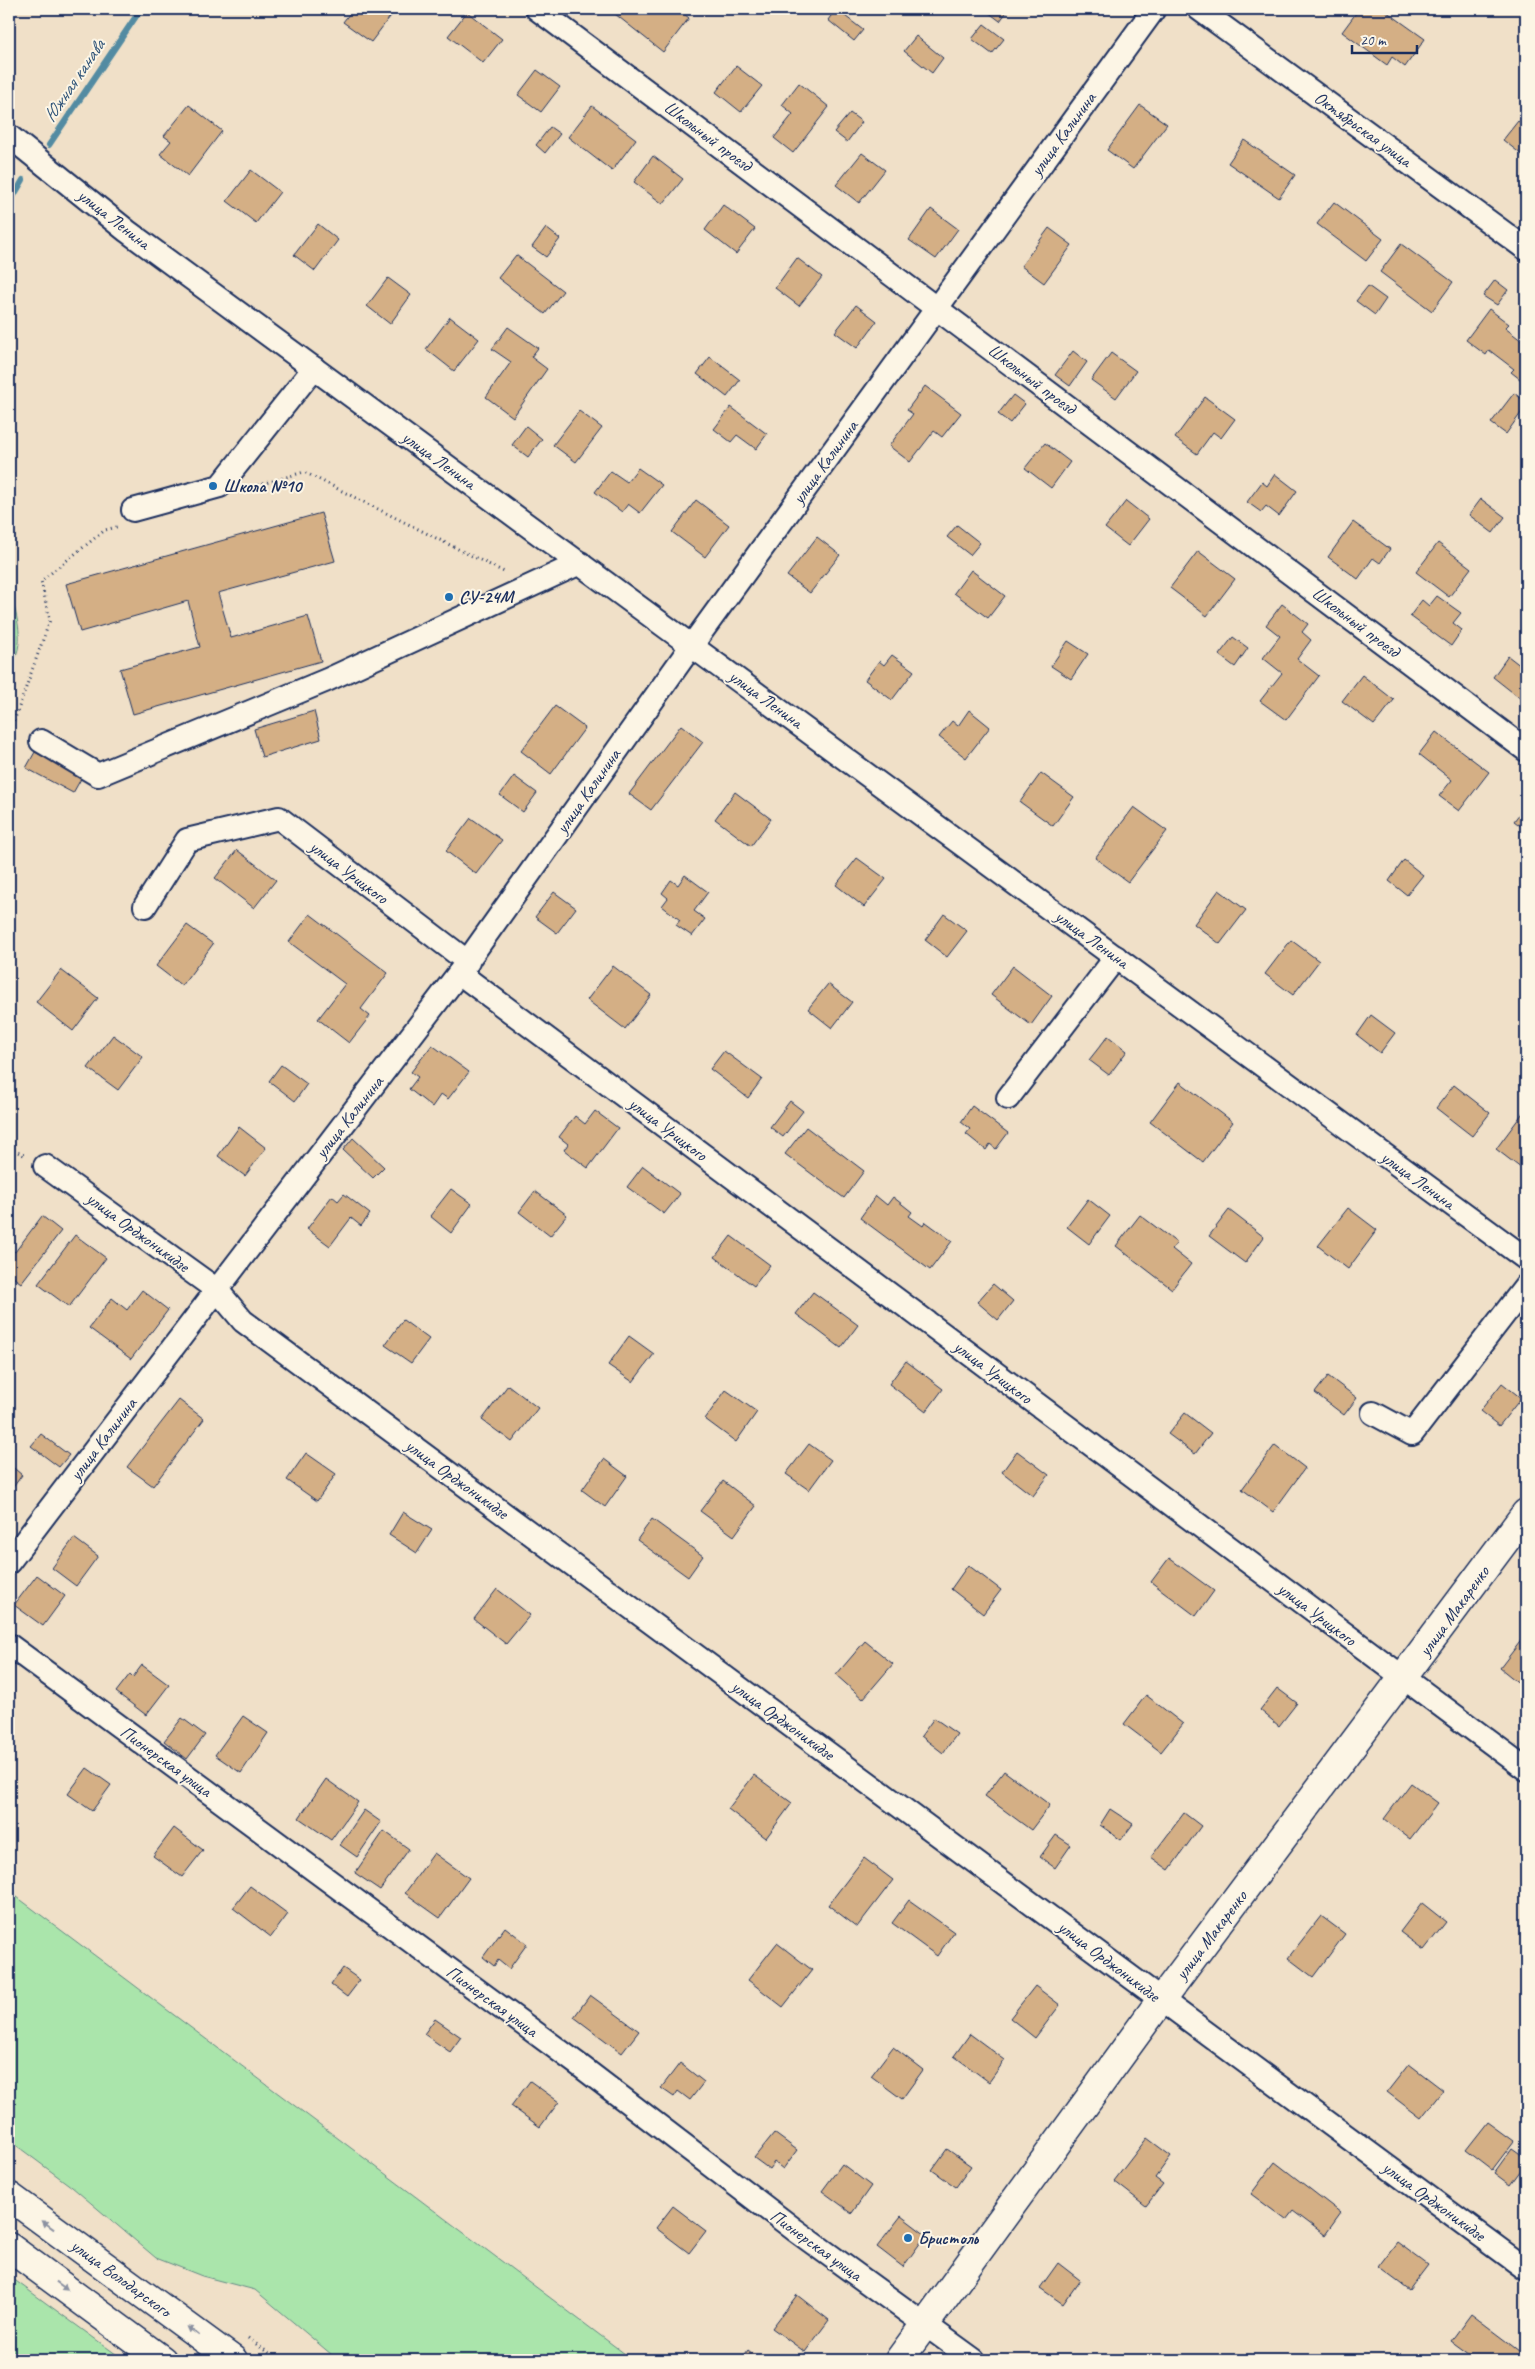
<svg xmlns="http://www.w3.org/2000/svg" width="1535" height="2369" font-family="Caveat,sans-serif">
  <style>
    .green { fill: #aae5ab; stroke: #628a84 }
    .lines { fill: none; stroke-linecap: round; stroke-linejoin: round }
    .stream { stroke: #538ba2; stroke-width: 6 }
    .building { fill: #d4af85; stroke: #1b2f5e }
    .minor-casing { stroke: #1b2f5e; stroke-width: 26 }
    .major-casing { stroke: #1b2f5e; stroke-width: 31 }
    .path { stroke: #1b2f5e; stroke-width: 3; stroke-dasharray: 1 4; stroke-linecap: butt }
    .minor { stroke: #fcf5e5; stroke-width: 22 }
    .major { stroke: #fcf5e5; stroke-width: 28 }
    .oneway { fill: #8c92a2 }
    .poi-dot { fill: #1f6fb2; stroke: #fcf5e5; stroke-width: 2 }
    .labels { text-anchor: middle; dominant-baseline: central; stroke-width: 4; stroke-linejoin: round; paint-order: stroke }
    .street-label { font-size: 18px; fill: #1b2f5e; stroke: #fcf5e5 }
    .poi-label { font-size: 18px; font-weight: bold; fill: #1b2f5e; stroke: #fcf5e5; text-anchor: start }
    .water-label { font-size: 19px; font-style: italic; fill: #32567a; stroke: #fcf5e5 }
  </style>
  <rect width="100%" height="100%" fill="#f0e0c8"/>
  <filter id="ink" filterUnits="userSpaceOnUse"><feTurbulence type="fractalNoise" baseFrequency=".02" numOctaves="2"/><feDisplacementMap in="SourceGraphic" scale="10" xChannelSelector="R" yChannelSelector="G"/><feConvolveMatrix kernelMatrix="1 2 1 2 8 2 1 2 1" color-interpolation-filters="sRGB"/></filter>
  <g filter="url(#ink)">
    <g class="green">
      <path d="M9,589C16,613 28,646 9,667Z"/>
      <path d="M9,1891L625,2354L614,2360H338L255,2290L202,2276L156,2258L72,2187L9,2140Z"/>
      <path d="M9,2276L124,2360H9Z"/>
    </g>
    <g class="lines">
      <g class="stream">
        <path d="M49,145L141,9"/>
        <path d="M9,204L23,180"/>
      </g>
    </g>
    <g class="building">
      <path d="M353,9H396L371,42L343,22Z"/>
      <path d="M611,9H678L689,18L663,52L610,10Z"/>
      <path d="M836,9L863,30L854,41L828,20Z"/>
      <path d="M984,9H1009L1000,21Z"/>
      <path d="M1359,9H1383L1425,39L1405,67L1392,57L1387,65L1342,32Z"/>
      <path d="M467,12L502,39L483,63L448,36Z"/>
      <path d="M984,24L1004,39L992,54L972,39Z"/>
      <path d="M916,36L943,58L932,73L904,51Z"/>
      <path d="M736,66L762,86L741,112L716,92Z"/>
      <path d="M537,70L560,87L541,112L518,95Z"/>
      <path d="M799,83L829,107L793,153L774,138L793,114L782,105Z"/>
      <path d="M189,105L222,131L188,176L160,154L171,141L164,136Z"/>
      <path d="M1140,105L1167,124L1133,169L1107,150Z"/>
      <path d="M592,106L636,139L612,171L568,137Z"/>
      <path d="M850,113L862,122L847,142L834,132Z"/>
      <path d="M1518,121L1526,127V158L1503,140Z"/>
      <path d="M550,127L560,134L545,153L536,145Z"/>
      <path d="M1244,140L1295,175L1279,198L1228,163Z"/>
      <path d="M862,153L885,170L859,203L836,185Z"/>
      <path d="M653,156L683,179L663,204L634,182Z"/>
      <path d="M251,170L280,192L256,223L227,201Z"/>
      <path d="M1334,202L1383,239L1366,261L1317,224Z"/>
      <path d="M723,205L755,229L736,254L705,230Z"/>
      <path d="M931,209L958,229L936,259L909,240Z"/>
      <path d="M318,224L338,240L315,271L294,255Z"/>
      <path d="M546,228L560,239L546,257L532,247Z"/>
      <path d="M1049,228L1072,245L1044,283L1021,266Z"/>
      <path d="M1401,244L1453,282L1432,311L1380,272Z"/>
      <path d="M516,255L563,291L545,314L498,278Z"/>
      <path d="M797,258L822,277L799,306L775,288Z"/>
      <path d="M388,278L411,295L390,324L367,306Z"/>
      <path d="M1495,280L1508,290L1497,305L1483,296Z"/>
      <path d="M1368,286L1386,299L1375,315L1356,301Z"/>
      <path d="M856,305L877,321L857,348L835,332Z"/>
      <path d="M1489,309L1509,324L1505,328L1526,344L1525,383L1511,372L1514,369L1489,350L1486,355L1466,340Z"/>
      <path d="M450,317L479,339L454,371L426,349Z"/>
      <path d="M508,327L538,348L531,357L547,369L513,417L486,397L511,362L492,349Z"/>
      <path d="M1073,351L1087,362L1070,386L1055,375Z"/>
      <path d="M1111,353L1136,371L1116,398L1091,380Z"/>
      <path d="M710,357L740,380L727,397L697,374Z"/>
      <path d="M925,386L961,413L942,437L934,431L910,462L889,446L913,414L907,410Z"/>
      <path d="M1514,393L1526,402V406L1506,434L1491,423Z"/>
      <path d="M1013,395L1025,404L1010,423L998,414Z"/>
      <path d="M1205,397L1235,419L1221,438L1213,432L1197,454L1175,438Z"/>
      <path d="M731,407L767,434L756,449L737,435L731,442L714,429Z"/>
      <path d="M579,411L602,428L576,462L553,445Z"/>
      <path d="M526,426L542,439L528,457L512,445Z"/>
      <path d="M1045,443L1070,462L1051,488L1025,468Z"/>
      <path d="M638,468L662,485L640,513L628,504L622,512L595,492L611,471L627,482Z"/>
      <path d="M1275,474L1297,491L1279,516L1266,506L1261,512L1247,502L1262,482L1267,486Z"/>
      <path d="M1481,499L1505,517L1493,533L1469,515Z"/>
      <path d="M696,500L729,525L705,557L672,532Z"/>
      <path d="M1126,501L1149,519L1128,546L1105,528Z"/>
      <path d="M321,513L335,561L218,593L231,638L308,616L321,661L133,714L120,669L200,647L188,601L80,632L66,584Z"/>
      <path d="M1353,522L1390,549L1380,563L1373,558L1358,579L1328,557Z"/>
      <path d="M957,525L980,543L970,555L947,537Z"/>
      <path d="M817,537L840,555L810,593L787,576Z"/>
      <path d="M1438,543L1471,568L1449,597L1416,572Z"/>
      <path d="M1198,551L1235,579L1207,616L1170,588Z"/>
      <path d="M971,570L1005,596L988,618L954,593Z"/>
      <path d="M1437,596L1461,613L1453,623L1462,630L1451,646L1410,616L1422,600L1429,606Z"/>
      <path d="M1282,604L1308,624L1302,632L1311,640L1297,659L1319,676L1286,720L1260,701L1282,673L1263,658L1280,636L1266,625Z"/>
      <path d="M1233,637L1248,648L1235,667L1219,655Z"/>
      <path d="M1068,641L1088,654L1071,679L1051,666Z"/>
      <path d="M892,655L914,671L892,700L865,680L879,661L884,665Z"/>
      <path d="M1508,656L1526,670V703L1493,677Z"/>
      <path d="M1362,675L1394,700L1374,725L1342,701Z"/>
      <path d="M555,706L585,728L551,774L521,751Z"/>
      <path d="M969,710L990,727L966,758L939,737L952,721L958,726Z"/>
      <path d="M314,711L321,739L262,757L254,729Z"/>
      <path d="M681,725L703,742L651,810L629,794Z"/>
      <path d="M1436,732L1489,772L1459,811L1439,796L1452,780L1419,754Z"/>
      <path d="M35,752L82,777L73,793L26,768Z"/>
      <path d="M1041,773L1074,797L1053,826L1020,802Z"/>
      <path d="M514,776L537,793L523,812L500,795Z"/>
      <path d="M735,792L771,819L751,846L715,819Z"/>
      <path d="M1526,805V830L1514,821Z"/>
      <path d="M1134,807L1167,831L1128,882L1095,858Z"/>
      <path d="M471,818L502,840L476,874L446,851Z"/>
      <path d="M237,850L276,880L254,908L215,878Z"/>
      <path d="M857,858L886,879L864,907L836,885Z"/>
      <path d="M1404,860L1423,875L1407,895L1389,881Z"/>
      <path d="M685,875L708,892L694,911L705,919L692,936L676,925L680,920L662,906L668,898L662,893L671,880L678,885Z"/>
      <path d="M1219,890L1246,910L1220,944L1194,924Z"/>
      <path d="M554,892L576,908L557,933L535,917Z"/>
      <path d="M310,914L388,973L361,1009L370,1016L349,1043L318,1019L345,984L289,942Z"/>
      <path d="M944,914L967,931L947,957L925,940Z"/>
      <path d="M187,925L213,944L182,986L156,966Z"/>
      <path d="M1291,940L1319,961L1293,995L1265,974Z"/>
      <path d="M613,966L651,995L625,1029L587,1000Z"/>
      <path d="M1013,966L1052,996L1031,1025L991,995Z"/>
      <path d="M61,970L98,998L73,1031L36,1002Z"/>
      <path d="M828,984L852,1002L832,1028L808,1009Z"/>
      <path d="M1371,1015L1395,1033L1380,1053L1357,1035Z"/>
      <path d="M113,1035L143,1057L118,1090L88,1068Z"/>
      <path d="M1108,1036L1127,1051L1109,1075L1089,1060Z"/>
      <path d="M432,1045L469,1072L448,1099L441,1094L432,1107L409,1089L418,1077L411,1072Z"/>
      <path d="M724,1051L762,1079L748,1098L710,1069Z"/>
      <path d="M281,1065L307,1084L295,1101L269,1081Z"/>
      <path d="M1180,1082L1233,1122L1203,1162L1150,1122Z"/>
      <path d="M1454,1085L1490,1113L1472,1136L1436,1108Z"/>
      <path d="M790,1101L803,1111L783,1137L770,1127Z"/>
      <path d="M972,1106L1008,1133L996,1149L990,1144L986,1150L966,1134L970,1129L961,1122Z"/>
      <path d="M1525,1110L1526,1111V1172L1496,1149Z"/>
      <path d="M595,1111L618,1128L588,1168L564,1150L568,1144L559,1137L575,1116L585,1124Z"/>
      <path d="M239,1127L266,1148L245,1176L218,1156Z"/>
      <path d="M806,1127L864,1171L844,1198L785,1154Z"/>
      <path d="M353,1138L384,1167L373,1178L343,1150Z"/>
      <path d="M643,1166L680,1194L664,1214L627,1187Z"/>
      <path d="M451,1189L472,1204L451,1233L430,1216Z"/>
      <path d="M535,1191L567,1215L550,1236L519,1212Z"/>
      <path d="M344,1194L370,1214L361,1226L351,1218L330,1246L307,1229L332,1196L338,1201Z"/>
      <path d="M876,1196L887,1205L893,1197L912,1212L909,1216L923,1226L926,1222L952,1241L930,1270L860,1218Z"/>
      <path d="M1088,1199L1110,1216L1089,1244L1067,1227Z"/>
      <path d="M1348,1208L1377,1230L1348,1269L1318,1246Z"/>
      <path d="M1229,1210L1264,1237L1245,1263L1209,1236Z"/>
      <path d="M1140,1215L1177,1243L1172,1249L1191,1264L1172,1289L1116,1246Z"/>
      <path d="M42,1216L61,1231L21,1283L9,1274V1247L15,1252Z"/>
      <path d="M75,1235L106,1258L69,1307L38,1284Z"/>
      <path d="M731,1236L770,1265L754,1286L715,1257Z"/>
      <path d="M993,1284L1013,1301L998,1320L977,1302Z"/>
      <path d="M142,1290L168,1310L131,1359L89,1328L112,1298L127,1310Z"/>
      <path d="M813,1292L858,1325L841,1348L796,1314Z"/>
      <path d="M403,1320L429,1339L411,1363L385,1345Z"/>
      <path d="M629,1336L654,1354L633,1382L608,1365Z"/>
      <path d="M906,1361L943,1389L926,1412L889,1384Z"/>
      <path d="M1328,1376L1357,1398L1344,1415L1315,1393Z"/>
      <path d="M1502,1383L1521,1398L1499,1426L1480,1411Z"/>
      <path d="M508,1385L538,1408L512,1442L482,1420Z"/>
      <path d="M726,1390L757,1412L736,1442L705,1419Z"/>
      <path d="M179,1400L204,1419L153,1486L127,1467Z"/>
      <path d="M1185,1413L1211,1433L1195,1454L1168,1434Z"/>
      <path d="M41,1434L69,1455L59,1467L31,1446Z"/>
      <path d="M809,1444L831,1460L809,1490L786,1474Z"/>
      <path d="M1275,1445L1305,1468L1273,1512L1242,1489Z"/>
      <path d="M1017,1451L1049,1475L1033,1496L1002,1472Z"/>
      <path d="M306,1453L336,1474L317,1501L287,1480Z"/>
      <path d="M604,1459L627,1476L605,1507L582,1490Z"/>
      <path d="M9,1464L22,1475L9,1493Z"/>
      <path d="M723,1481L756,1506L734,1536L700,1511Z"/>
      <path d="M403,1512L432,1530L417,1553L389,1535Z"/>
      <path d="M652,1519L703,1556L688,1577L637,1540Z"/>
      <path d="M74,1538L98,1556L76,1586L52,1568Z"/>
      <path d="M1169,1558L1214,1591L1196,1616L1151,1582Z"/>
      <path d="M968,1565L1001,1590L983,1614L951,1589Z"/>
      <path d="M37,1575L65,1596L43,1626L14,1605Z"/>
      <path d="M497,1589L530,1615L506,1644L474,1619Z"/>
      <path d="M1526,1634V1689L1500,1668Z"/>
      <path d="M865,1641L893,1664L863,1699L836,1675Z"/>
      <path d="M142,1665L169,1685L146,1715L116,1692L130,1674L133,1677Z"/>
      <path d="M1277,1688L1297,1703L1279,1726L1260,1710Z"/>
      <path d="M1146,1695L1183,1724L1161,1752L1124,1724Z"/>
      <path d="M243,1716L268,1733L241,1773L215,1755Z"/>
      <path d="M182,1718L205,1735L187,1759L164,1741Z"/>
      <path d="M934,1718L957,1734L943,1753L921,1736Z"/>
      <path d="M87,1768L111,1785L92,1811L68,1794Z"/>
      <path d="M1004,1771L1050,1805L1031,1830L985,1796Z"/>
      <path d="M754,1775L792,1803L766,1838L728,1809Z"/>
      <path d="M326,1779L358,1802L331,1840L299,1818Z"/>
      <path d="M1411,1783L1438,1803L1410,1839L1384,1819Z"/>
      <path d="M1110,1809L1133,1824L1121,1840L1100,1825Z"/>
      <path d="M364,1810L381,1822L357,1857L340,1845Z"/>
      <path d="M1184,1813L1201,1826L1169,1870L1151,1857Z"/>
      <path d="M174,1828L203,1850L182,1877L153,1856Z"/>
      <path d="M384,1831L409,1849L380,1890L355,1873Z"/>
      <path d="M1056,1835L1071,1845L1055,1868L1040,1857Z"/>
      <path d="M434,1853L469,1878L440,1918L405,1893Z"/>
      <path d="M864,1858L893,1880L857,1927L828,1905Z"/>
      <path d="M1526,1876V1888L1521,1884Z"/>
      <path d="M250,1886L288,1914L271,1937L233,1908Z"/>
      <path d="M909,1900L954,1932L937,1956L892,1923Z"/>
      <path d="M1422,1903L1446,1922L1424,1950L1400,1932Z"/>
      <path d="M1321,1916L1345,1934L1313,1977L1288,1958Z"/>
      <path d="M505,1927L527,1944L509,1969L498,1960L494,1966L483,1957Z"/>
      <path d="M777,1943L812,1970L783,2007L748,1980Z"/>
      <path d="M343,1968L360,1980L347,1997L331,1985Z"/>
      <path d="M1035,1986L1060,2005L1035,2038L1010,2018Z"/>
      <path d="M590,1995L639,2031L622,2053L574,2017Z"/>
      <path d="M435,2019L461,2037L450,2052L424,2034Z"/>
      <path d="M970,2034L1005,2060L989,2082L954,2056Z"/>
      <path d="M893,2047L923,2070L902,2099L871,2076Z"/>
      <path d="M680,2063L704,2082L690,2100L678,2091L674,2097L661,2088Z"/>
      <path d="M1409,2064L1443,2090L1421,2118L1387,2092Z"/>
      <path d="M530,2081L559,2102L540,2127L511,2106Z"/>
      <path d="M1488,2122L1514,2141L1492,2170L1466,2150Z"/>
      <path d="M774,2133L797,2150L783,2169L774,2162L769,2169L754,2158Z"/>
      <path d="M1147,2138L1171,2156L1155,2178L1163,2184L1146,2206L1114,2181Z"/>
      <path d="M1512,2148L1526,2158V2163L1510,2185L1494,2173Z"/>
      <path d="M947,2149L971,2166L956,2187L932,2170Z"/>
      <path d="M1275,2162L1341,2213L1325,2235L1293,2211L1286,2220L1251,2194Z"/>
      <path d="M842,2164L871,2186L852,2213L822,2191Z"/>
      <path d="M673,2206L706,2231L689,2253L656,2228Z"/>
      <path d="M901,2216L926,2235L903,2267L877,2247Z"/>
      <path d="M1397,2242L1428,2265L1409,2290L1378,2267Z"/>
      <path d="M1058,2263L1080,2280L1063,2304L1040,2288Z"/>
      <path d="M797,2295L829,2320L805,2352L772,2328Z"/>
      <path d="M1471,2314L1524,2354L1519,2360H1477L1451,2341Z"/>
      <path d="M748,2350L761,2360H741Z"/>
    </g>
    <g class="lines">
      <defs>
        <g id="minor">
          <path d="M537,9L1526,750"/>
          <path d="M1199,9L1526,249"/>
          <path d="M9,136L127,231L1526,1259"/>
          <path d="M133,510L220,486L314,368"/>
          <path d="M41,741L98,775L327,680L580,563"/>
          <path d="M145,906L187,840L279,818L468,962"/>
          <path d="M459,973L1526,1769"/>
          <path d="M1008,1098L1116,957"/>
          <path d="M45,1166L217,1290L243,1321L1526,2269"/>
          <path d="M1373,1413L1412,1434L1526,1286"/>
          <path d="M9,1562L459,973L692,645L1154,9"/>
          <path d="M9,1645L579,2065L795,2230L974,2360"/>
        </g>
        <g id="major">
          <path d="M9,2196L233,2360"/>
          <path d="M9,2247L162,2360"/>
          <path d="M899,2360L1161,2000L1526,1513"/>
        </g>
      </defs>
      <use href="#minor" class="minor-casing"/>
      <use href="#major" class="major-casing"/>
      <g class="path">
        <path d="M248,488L304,472L506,573"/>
        <path d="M9,735L50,620L41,581L105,530L120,526"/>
        <path d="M9,1148L26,1156"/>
        <path d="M248,2338L278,2360"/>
      </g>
      <use href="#minor" class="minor"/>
      <use href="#major" class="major"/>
    </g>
    <defs><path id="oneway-solid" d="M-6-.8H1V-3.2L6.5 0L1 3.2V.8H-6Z" transform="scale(1.25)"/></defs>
    <g class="oneway">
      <use href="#oneway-solid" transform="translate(48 2225) rotate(-144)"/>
      <use href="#oneway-solid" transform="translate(62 2286) rotate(36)"/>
      <use href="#oneway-solid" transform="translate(193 2331) rotate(-144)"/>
    </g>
  </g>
  <g class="poi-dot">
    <circle cx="213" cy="486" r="5"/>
    <circle cx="449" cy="597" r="5"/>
    <circle cx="908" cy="2238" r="5"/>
  </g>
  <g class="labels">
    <g class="street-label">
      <text transform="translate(1363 129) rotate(36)">Октябрьская улица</text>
      <text transform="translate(1063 134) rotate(-54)">улица Калинина</text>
      <text transform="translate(708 136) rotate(37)">Школьный проезд</text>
      <text transform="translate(114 219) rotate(38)">улица Ленина</text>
      <text transform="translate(1032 379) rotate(37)">Школьный проезд</text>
      <text transform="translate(439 460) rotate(36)">улица Ленина</text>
      <text transform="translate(825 462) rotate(-54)">улица Калинина</text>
      <text transform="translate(1356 622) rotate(37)">Школьный проезд</text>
      <text transform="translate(766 699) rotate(36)">улица Ленина</text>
      <text transform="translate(588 791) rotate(-55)">улица Калинина</text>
      <text transform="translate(349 872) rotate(37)">улица Урицкого</text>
      <text transform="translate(1092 939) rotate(36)">улица Ленина</text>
      <text transform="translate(349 1117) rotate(-52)">улица Калинина</text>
      <text transform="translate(668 1129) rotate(37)">улица Урицкого</text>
      <text transform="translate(1418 1180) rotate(36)">улица Ленина</text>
      <text transform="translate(138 1232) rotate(36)">улица Орджоникидзе</text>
      <text transform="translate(993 1372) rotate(37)">улица Урицкого</text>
      <text transform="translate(103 1439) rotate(-53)">улица Калинина</text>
      <text transform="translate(457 1479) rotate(36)">улица Орджоникидзе</text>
      <text transform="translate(1454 1611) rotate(-54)">улица Макаренко</text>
      <text transform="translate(1317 1614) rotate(37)">улица Урицкого</text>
      <text transform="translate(783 1720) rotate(36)">улица Орджоникидзе</text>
      <text transform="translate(166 1761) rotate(36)">Пионерская улица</text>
      <text transform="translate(1211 1935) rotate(-53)">улица Макаренко</text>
      <text transform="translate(1109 1961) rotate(37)">улица Орджоникидзе</text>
      <text transform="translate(492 2001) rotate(36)">Пионерская улица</text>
      <text transform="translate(1434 2201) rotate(36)">улица Орджоникидзе</text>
      <text transform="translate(816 2245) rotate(36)">Пионерская улица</text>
      <text transform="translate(121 2278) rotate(36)">улица Володарского</text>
    </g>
    <g class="poi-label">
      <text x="223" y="486">Школа №10</text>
      <text x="459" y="597">СУ-24М</text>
      <text x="918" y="2238">Бристоль</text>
    </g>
    <g class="water-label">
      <text transform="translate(74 81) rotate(-56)">Южная канава</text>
    </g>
  </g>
  <rect width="1535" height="2369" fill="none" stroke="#fcf5e5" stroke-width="30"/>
  <rect x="15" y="15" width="1505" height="2339" fill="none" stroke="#1b2f5e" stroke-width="2" filter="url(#ink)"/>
  <path d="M1352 45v8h65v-8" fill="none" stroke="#1b2f5e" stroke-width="2.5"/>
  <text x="1360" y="45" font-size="15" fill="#1b2f5e" stroke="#fcf5e5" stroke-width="4" paint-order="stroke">20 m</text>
</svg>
